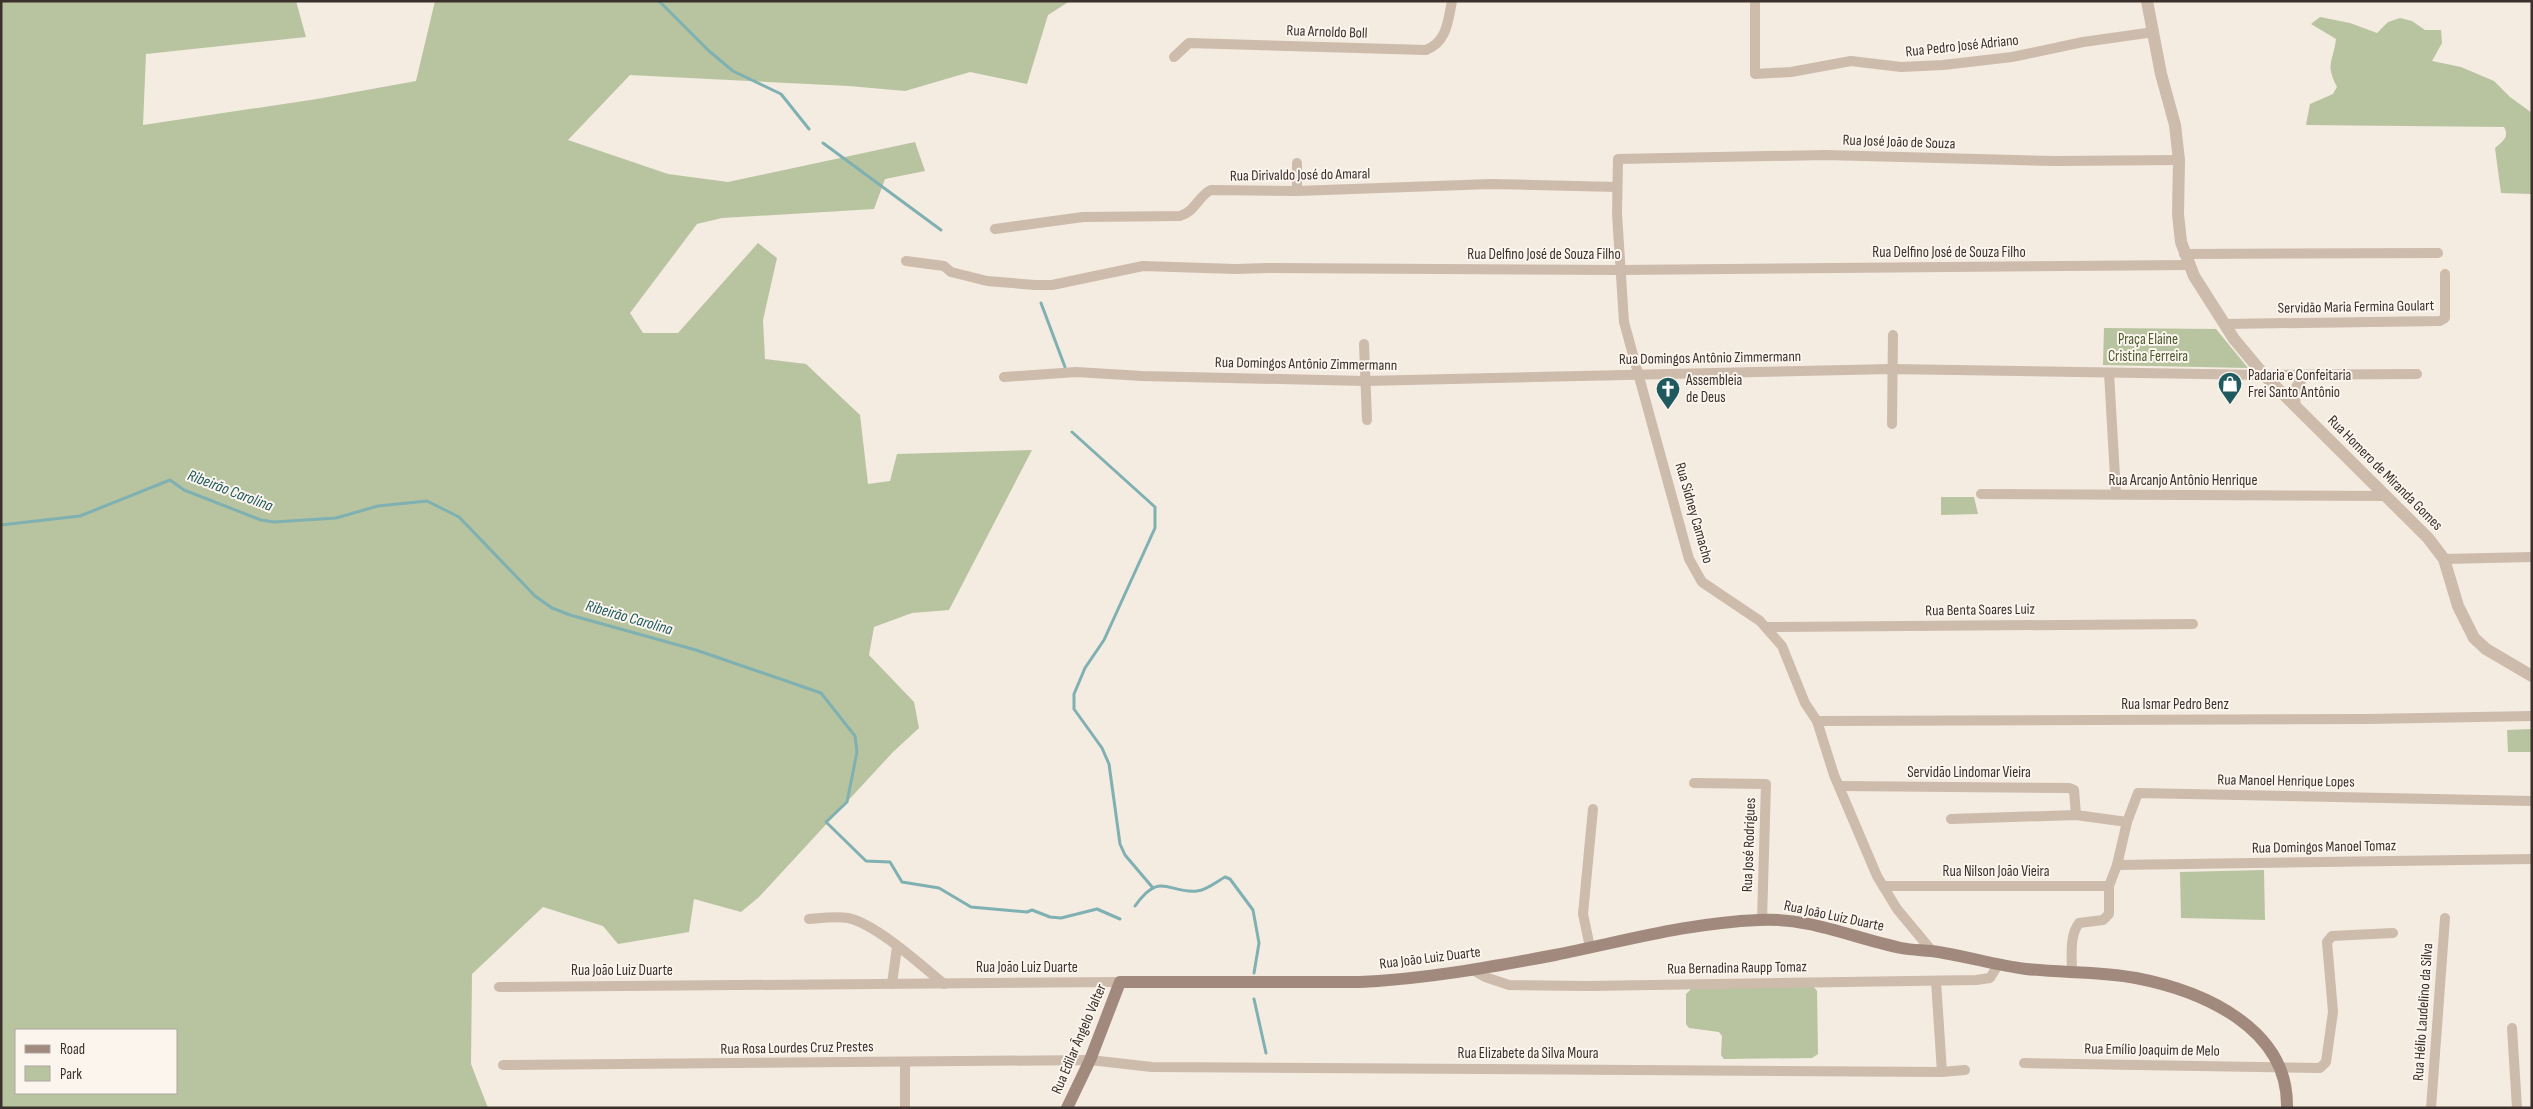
<svg xmlns="http://www.w3.org/2000/svg" width="2533" height="1109" font-family="'Sofia Sans Condensed',sans-serif">
  <style>
    .green { fill: #b8c4a0; fill-rule: evenodd }
    .lines { fill: none; stroke-linecap: round; stroke-linejoin: round }
    .stream { stroke: #7fb0b2; stroke-width: 3 }
    .minor { stroke: #cdbbac; stroke-width: 10 }
    .tertiary { stroke: #cdbbac; stroke-width: 12 }
    .secondary { stroke: #a18a7d; stroke-width: 12 }
    .labels { text-anchor: middle; dominant-baseline: central; stroke-width: 4; stroke-linejoin: round; paint-order: stroke }
    .street-label { font-size: 15px; fill: #3b302b; stroke: #fbf5ee }
    .park-label { font-size: 15px; fill: #4a5a2e; stroke: #fbf5ee }
    .poi-label { font-size: 15px; fill: #3b302b; stroke: #fbf5ee; text-anchor: start }
    .water-label { font-size: 16px; font-style: italic; fill: #1f5a5e; stroke: #fbf5ee }
  </style>
  <rect width="100%" height="100%" fill="#f4ebe1"/>
  <g class="green">
    <path d="M1,1H296L306,37L146,54L143,125L317,99L416,81L435,1H1070L1048,15L1027,84L970,72L905,91L849,86L630,75L568,140L668,174L728,182L915,142L925,171L885,179L874,209L722,218L697,224L630,313L643,333H678L758,243L777,258L763,320L765,359L806,364L860,415L868,484L890,481L897,454L1032,450L949,610L912,613L874,627L869,655L914,702L919,728L893,752L759,897L741,912L694,899L689,932L618,944L603,926L543,907L472,974L471,1064L488,1108H1ZM176,1030V1093H16V1030Z"/>
    <path d="M2320,17L2350,23L2377,33L2388,22L2400,18L2412,21L2425,30H2441L2442,43L2432,61L2461,67L2494,81L2510,97L2532,113L2531,194L2501,193L2495,148C2502,142 2510,137 2504,127L2306,125L2310,104L2333,94L2337,87C2325,63 2333,63 2336,39L2311,24Z"/>
    <path d="M2104,328L2216,329L2248,368L2103,365Z"/>
    <path d="M1941,497H1974L1978,514L1941,515Z"/>
    <path d="M2532,729V752H2508L2507,730Z"/>
    <path d="M2264,870L2265,920L2181,918L2180,872Z"/>
    <path d="M1813,986L1817,991L1818,1054L1812,1058L1724,1059L1721,1055L1722,1036L1719,1032L1689,1028L1686,1024V994L1692,988Z"/>
  </g>
  <g class="lines">
    <g class="stream">
      <path d="M659,1L709,51L733,71L781,94L809,129"/>
      <path d="M823,143L941,230"/>
      <path d="M1041,303L1065,367"/>
      <path d="M1072,432L1155,507V528L1104,640L1085,668L1074,694V709L1102,748L1109,764L1120,844L1125,855L1153,888"/>
      <path d="M1,525L80,516L170,480L184,490L261,520L274,522L336,518L378,506L427,501L459,517L535,596L552,608L570,615L696,650L821,693L855,736L857,752L847,802L826,822L866,861L890,862L902,882L939,888L971,907L1027,912L1032,910L1050,917L1061,918L1097,909L1120,919"/>
      <path d="M1135,906C1160,870 1168,894 1197,891C1207,890 1216,882 1225,877L1230,879L1253,910L1259,943L1254,973"/>
      <path d="M1254,999L1266,1053"/>
    </g>
    <g class="minor">
      <path d="M1755,1V74L1791,72L1851,61L1901,67L1943,65L2012,57L2083,42L2154,32"/>
      <path d="M1174,57L1189,43L1426,50C1447,42 1448,21 1452,1"/>
      <path d="M1297,163V191"/>
      <path d="M995,229L1083,217L1180,216C1195,212 1198,196 1211,190L1297,191L1491,184L1617,187"/>
      <path d="M2184,254L2438,253"/>
      <path d="M906,261L944,266L951,272L987,281L1035,285H1052L1143,266L1235,269L1269,268L1619,270L2188,265"/>
      <path d="M2224,324L2440,321L2445,318V274"/>
      <path d="M1364,344L1367,420"/>
      <path d="M2109,373L2116,494"/>
      <path d="M1004,377L1076,372L1142,376L1365,381L1891,369L2264,375L2417,374"/>
      <path d="M2295,407L2296,387L2305,375"/>
      <path d="M1892,424L1893,335"/>
      <path d="M1981,494L2385,496"/>
      <path d="M2444,559L2532,557"/>
      <path d="M1767,627L2193,624"/>
      <path d="M1817,721L2368,719L2532,716"/>
      <path d="M1694,783L1766,784L1762,920"/>
      <path d="M1840,786L2069,788L2074,790L2076,815"/>
      <path d="M1951,819L2076,815L2127,822"/>
      <path d="M2117,865L2532,859"/>
      <path d="M1883,886H2109"/>
      <path d="M809,919C821,918 835,916 848,918C876,924 921,965 944,984"/>
      <path d="M1590,947L1583,914L1593,809"/>
      <path d="M1932,951L1897,909L1877,876L1834,775L1817,721L1805,703L1782,646L1760,621L1702,582L1689,559L1624,322L1617,214L1618,159L1825,155L2055,161L2179,160"/>
      <path d="M1473,970L1485,977L1509,985L1587,986L1976,980L1990,978L1998,965"/>
      <path d="M2072,973C2072,958 2069,936 2079,923L2103,920L2109,914V886L2117,865L2127,822L2138,793L2532,801"/>
      <path d="M1936,981L1942,1072"/>
      <path d="M892,984L897,947"/>
      <path d="M499,987L1120,982"/>
      <path d="M2512,1028L2517,1108"/>
      <path d="M905,1062V1108"/>
      <path d="M2024,1063L2320,1068L2326,1062L2333,1012L2327,942L2332,936L2393,933"/>
      <path d="M503,1065L1090,1060L1152,1067L1942,1072L1965,1070"/>
      <path d="M2431,1108L2445,918"/>
    </g>
    <path class="tertiary" d="M2147,1L2161,74L2175,125L2179,160L2178,214L2181,242L2194,276L2234,339L2264,375L2428,538L2444,559L2458,606L2474,638L2486,649L2532,676"/>
    <path class="secondary" d="M1067,1108L1090,1060L1120,982H1360C1426,979 1491,967 1555,955C1625,941 1687,923 1759,920C1809,917 1853,938 1901,948C1911,950 1921,950 1931,951C1963,955 1994,965 2026,969C2062,973 2100,971 2136,978C2203,991 2289,1028 2287,1108"/>
  </g>
  <defs>
    <symbol id="shop-pin" viewBox="-11 -11 22 30"><path d="M0 17L-7.5 6A9.5 9.5 0 1 1 7.5 6Z" fill="#1f5a5e" stroke="#fbf5ee"/><path d="M-5-2.5h2.3a2.7 3.5 0 0 1 5.4 0H5L5.5 6h-11ZM-1.5-2.5h3a1.5 2.3 0 0 0-3 0Z" fill="#fff"/></symbol>
    <symbol id="church-pin" viewBox="-11 -11 22 30"><path d="M0 17L-7.5 6A9.5 9.5 0 1 1 7.5 6Z" fill="#1f5a5e" stroke="#fbf5ee"/><path d="M-1.2-6h2.4v3.5h3.3v2.4h-3.3V6h-2.4V-.1h-3.3v-2.4h3.3Z" fill="#fff"/></symbol>
  </defs>
  <g fill-rule="evenodd">
    <use href="#shop-pin" x="2216" y="370" width="28" height="38"/>
    <use href="#church-pin" x="1654" y="375" width="28" height="38"/>
  </g>
  <g class="labels">
    <g class="street-label">
      <text transform="translate(1327 32) rotate(2)">Rua Arnoldo Boll</text>
      <text transform="translate(1962 46) rotate(-6)">Rua Pedro José Adriano</text>
      <text transform="translate(1899 142) rotate(2)">Rua José João de Souza</text>
      <text transform="translate(1300 175) rotate(-1)">Rua Dirivaldo José do Amaral</text>
      <text x="1949" y="252">Rua Delfino José de Souza Filho</text>
      <text x="1544" y="254">Rua Delfino José de Souza Filho</text>
      <text transform="translate(2356 307) rotate(-1)">Servidão Maria Fermina Goulart</text>
      <text transform="translate(1710 358) rotate(-1)">Rua Domingos Antônio Zimmermann</text>
      <text transform="translate(1306 364) rotate(1)">Rua Domingos Antônio Zimmermann</text>
      <text transform="translate(2385 473) rotate(45)">Rua Homero de Miranda Gomes</text>
      <text x="2183" y="480">Rua Arcanjo Antônio Henrique</text>
      <text transform="translate(1694 513) rotate(74)">Rua Sidney Camacho</text>
      <text transform="translate(1980 610) rotate(-1)">Rua Benta Soares Luiz</text>
      <text x="2175" y="704">Rua Ismar Pedro Benz</text>
      <text x="1969" y="772">Servidão Lindomar Vieira</text>
      <text transform="translate(2286 781) rotate(1)">Rua Manoel Henrique Lopes</text>
      <text transform="translate(1749 845) rotate(-88)">Rua José Rodrigues</text>
      <text transform="translate(2324 847) rotate(-1)">Rua Domingos Manoel Tomaz</text>
      <text x="1996" y="871">Rua Nilson João Vieira</text>
      <text transform="translate(1834 916) rotate(12)">Rua João Luiz Duarte</text>
      <text transform="translate(1430 958) rotate(-7)">Rua João Luiz Duarte</text>
      <text x="1027" y="967">Rua João Luiz Duarte</text>
      <text transform="translate(1737 968) rotate(-1)">Rua Bernadina Raupp Tomaz</text>
      <text x="622" y="970">Rua João Luiz Duarte</text>
      <text transform="translate(2423 1012) rotate(-86)">Rua Hélio Laudelino da Silva</text>
      <text transform="translate(1079 1039) rotate(-67)">Rua Edilar Ângelo Valter</text>
      <text transform="translate(797 1048) rotate(-1)">Rua Rosa Lourdes Cruz Prestes</text>
      <text transform="translate(2152 1050) rotate(1)">Rua Emílio Joaquim de Melo</text>
      <text x="1528" y="1053">Rua Elizabete da Silva Moura</text>
    </g>
    <g class="park-label">
      <text x="2148" y="339">Praça Elaine<tspan x="2148" dy="17">Cristina Ferreira</tspan></text>
    </g>
    <g class="poi-label">
      <text x="2248" y="375">Padaria e Confeitaria<tspan x="2248" dy="17">Frei Santo Antônio</tspan></text>
      <text x="1686" y="380">Assembleia<tspan x="1686" dy="17">de Deus</tspan></text>
    </g>
    <g class="water-label">
      <text transform="translate(230 491) rotate(21)">Ribeirão Carolina</text>
      <text transform="translate(629 618) rotate(16)">Ribeirão Carolina</text>
    </g>
  </g>
  <rect width="2533" height="1109" fill="none" stroke="#3b302b" stroke-width="5"/>
  <rect x="15" y="1029" width="162" height="65" fill="#fbf5ee" stroke="#aea6a0"/>
  <rect x="25" y="1045" width="25" height="8" fill="#a18a7d" stroke="#aea6a0"/>
  <text x="60" y="1054" font-size="15" fill="#3b302b">Road</text>
  <rect x="25" y="1066" width="25" height="15" fill="#b8c4a0" stroke="#aea6a0"/>
  <text x="60" y="1079" font-size="15" fill="#3b302b">Park</text>
</svg>
